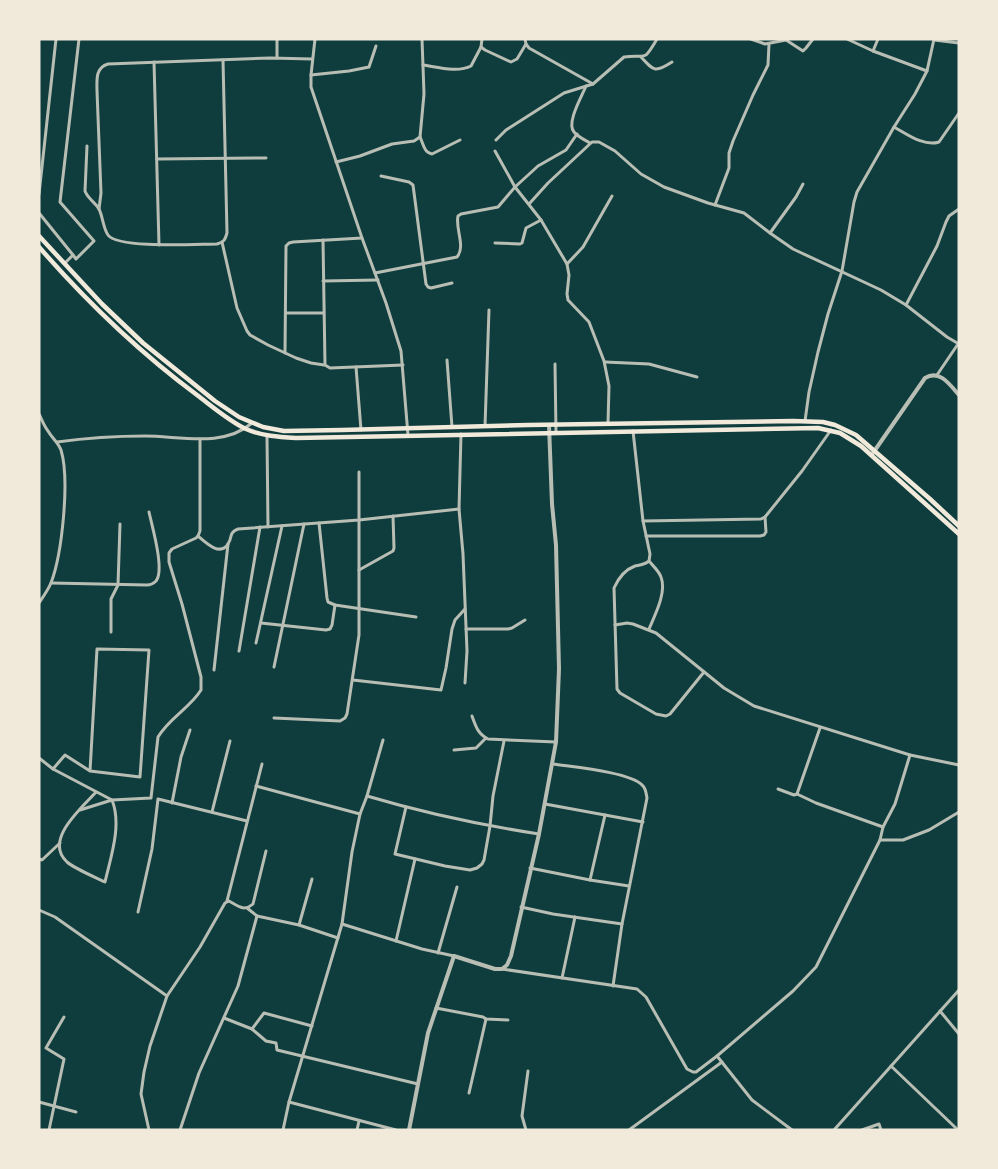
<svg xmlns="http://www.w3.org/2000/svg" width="998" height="1169" font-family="Mulish,sans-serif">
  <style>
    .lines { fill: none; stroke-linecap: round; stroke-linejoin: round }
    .minor { stroke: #b8beb3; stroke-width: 3 }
    .tertiary { stroke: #b8beb3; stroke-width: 4 }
    .trunk { stroke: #f1e9da; stroke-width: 4.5 }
  </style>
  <rect width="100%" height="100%" fill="#0f3d3e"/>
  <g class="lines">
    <g class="minor">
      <path d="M315,39L311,75V87L362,238L386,303L401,351L408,435"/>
      <path d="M482,39L481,47L485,50L511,62L517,59L526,44"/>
      <path d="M525,39L526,44L529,48L593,84"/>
      <path d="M751,39L765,44L786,40L803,51L806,48L813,39"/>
      <path d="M847,39L873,51L927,71"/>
      <path d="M934,40L959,43"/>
      <path d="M873,51L878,39"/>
      <path d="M641,57C654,71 655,73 672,62"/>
      <path d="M277,58V39"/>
      <path d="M154,62L159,245"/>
      <path d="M423,65C437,67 458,73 471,66L481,47"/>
      <path d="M311,75L349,71L369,67L376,46"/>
      <path d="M586,86C582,96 566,123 574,132C578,137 585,140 590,143"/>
      <path d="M894,127C907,134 924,147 939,142L959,113"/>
      <path d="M420,137C423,143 424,153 432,154L460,140"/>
      <path d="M496,140L506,130L564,93L593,84L624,57C647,54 643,63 657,39"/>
      <path d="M87,146L85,191C88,199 95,202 99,209C103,217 103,228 108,235C118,249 198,244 217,244C224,242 225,240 227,233L223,60"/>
      <path d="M495,151L515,187L541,220L567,264L569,275L567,294L568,300L589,322L604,361L609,386L608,424"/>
      <path d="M157,159L266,158"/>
      <path d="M336,162L360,156L392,144L414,141L420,137L424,94L422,39"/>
      <path d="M381,176L409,182L413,185L426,284L428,287L431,288L452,283"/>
      <path d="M39,194L56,39"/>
      <path d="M529,204L548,183L592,142H599L615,151L641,174L664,187L708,203L744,213L770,233L793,249L881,290L906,305L947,337L959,344"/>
      <path d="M715,205L729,168V153L733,141L753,95L768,65L769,44"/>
      <path d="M99,209L101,193L97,91C97,80 95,68 108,64L270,58L312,59"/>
      <path d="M39,213L73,255L65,263"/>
      <path d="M770,233L796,197L803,184"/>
      <path d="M323,240L325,365L330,368L403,365"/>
      <path d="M222,242L237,308L247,331L250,335L268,345L296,358L311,363L324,365"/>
      <path d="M495,243L520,244L522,243L526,228L541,220"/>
      <path d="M73,255L76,259L94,241L60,202L79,39"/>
      <path d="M567,264L583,247L612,196"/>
      <path d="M375,273L457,257C466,246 455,229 458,216L461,214L498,207L515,187L538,166L566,150L577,134"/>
      <path d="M323,281L378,280"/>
      <path d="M906,305L937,246L946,222L949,216L959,209"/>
      <path d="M286,313H323"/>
      <path d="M285,353L286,246L289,243L293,242L362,238"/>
      <path d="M447,360L452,427"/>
      <path d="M605,362L649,364L697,377"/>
      <path d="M555,364L556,433"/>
      <path d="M356,367L361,430"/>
      <path d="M937,375L958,344"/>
      <path d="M39,414C42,420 44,426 48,431C52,438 58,442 61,450C70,480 62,554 51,583C48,590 43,597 39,603"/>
      <path d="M805,421L809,392L818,352L828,314L842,271L854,202L857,192L894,127L915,94L927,71L934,39"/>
      <path d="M485,426L489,310"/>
      <path d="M633,431L643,521L650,554L649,561C644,565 640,565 635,566C624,570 618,579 614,588L617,689L620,693L656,714L666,716L670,714L704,672"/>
      <path d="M461,434L459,509L463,554L467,651L465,683"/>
      <path d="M267,436L268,527"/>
      <path d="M57,442C86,438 116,436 145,436C180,436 223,448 252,423"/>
      <path d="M643,521L761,519L765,517L802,471L831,430"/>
      <path d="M319,523L327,598L328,602L335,605L416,617"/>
      <path d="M198,536C205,542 220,557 228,544C233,537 228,533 238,529L359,520L459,509"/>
      <path d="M646,536H760L764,535L766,532L765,517"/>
      <path d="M359,570L393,551L394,548L393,516"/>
      <path d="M51,583L147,585C150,585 154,583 156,581C165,570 152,526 149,512"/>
      <path d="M261,623L326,630L330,629L332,625L335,605"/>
      <path d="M615,625L627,623L633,624L656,633L724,688L754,706L910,755L959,765"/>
      <path d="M466,629H508L512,628L525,620"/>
      <path d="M649,629C655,615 667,592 661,577C659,571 653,566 649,561"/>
      <path d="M111,632V599L118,585L120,524"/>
      <path d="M256,643L282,526"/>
      <path d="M239,651L260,527"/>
      <path d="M274,667L304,524"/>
      <path d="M214,670L228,544"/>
      <path d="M353,680L441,690L446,668L452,629L455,620L465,609"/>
      <path d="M472,716C476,727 478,734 488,739L556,742"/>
      <path d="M274,718L340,721L345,718L347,714L359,635V472"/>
      <path d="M454,750L476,748L486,738"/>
      <path d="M39,758L53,769L112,800C122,825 111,856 105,882C95,877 75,869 67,862C43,840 82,808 96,792"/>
      <path d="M553,764C572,767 630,772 642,785C646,788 646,793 647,798L622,924L613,986"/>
      <path d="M53,769L65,755L90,771L140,777L149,650L97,649L90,771"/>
      <path d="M256,786L360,814"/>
      <path d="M778,789L794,795L797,794L816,803L883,827"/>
      <path d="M797,794L820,728"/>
      <path d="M367,796C424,813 481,825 539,834"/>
      <path d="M172,803L181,757L190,730"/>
      <path d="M545,804L643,822"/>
      <path d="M406,807L395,854L445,866L470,870L477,868L482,864L484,860L490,826L493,796L504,741"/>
      <path d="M80,810L112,800L151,798L158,737C169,718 190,708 201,690V677L182,604L169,562V553L172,549L196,538L198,536L200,531V439"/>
      <path d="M212,812L230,741"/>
      <path d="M880,840H903L929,830L959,812"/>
      <path d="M39,859L42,860L60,843"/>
      <path d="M530,868L590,880L629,886"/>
      <path d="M590,880L605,815"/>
      <path d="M227,901L262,764"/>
      <path d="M521,907L553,914L622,924"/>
      <path d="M247,908L257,916L299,925L338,938"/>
      <path d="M39,910L55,917L167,996"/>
      <path d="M138,912L152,849L158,799L247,821"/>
      <path d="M342,924L422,949L454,956"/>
      <path d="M299,925L312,879"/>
      <path d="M396,941L415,859"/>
      <path d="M438,953L457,887"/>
      <path d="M502,969L637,989L646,997L687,1069L693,1072H696L717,1056L793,991L816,967L880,840L883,827L895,804L910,755"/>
      <path d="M562,978L575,917"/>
      <path d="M436,1008L483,1017L486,1019L508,1020"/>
      <path d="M940,1011L959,1034"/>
      <path d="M224,1018L252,1029L266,1041L276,1043L277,1050L418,1084"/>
      <path d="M252,1029L264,1013L312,1026"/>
      <path d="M717,1056L752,1100L792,1130"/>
      <path d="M891,1066L958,1130"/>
      <path d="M469,1093L486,1019"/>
      <path d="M39,1102L76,1112"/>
      <path d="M289,1102L396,1130"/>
      <path d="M49,1130L64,1059L46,1048L64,1017"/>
      <path d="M149,1130L141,1094L144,1072L150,1046L167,996L200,947L225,903L229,901C238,906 244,912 253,904L266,851"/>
      <path d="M180,1130L199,1073L238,986L257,916"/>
      <path d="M283,1130L289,1102L342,924L352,852L360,814L367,796L383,740"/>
      <path d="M357,1130L359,1121"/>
      <path d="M526,1130L522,1116L528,1071"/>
      <path d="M629,1130L722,1062"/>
      <path d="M834,1130L959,990"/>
      <path d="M862,1130L879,1124L881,1130"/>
    </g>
    <g class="tertiary">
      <path d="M873,453L925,378C940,369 950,385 959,395"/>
      <path d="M409,1130L428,1033L454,956L495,969H502L507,965L511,956L539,834L556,742L559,669L556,545L552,504L549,425"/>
    </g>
    <g class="trunk">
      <path d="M39,236L102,304L143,343L215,401L239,417L263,427L284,431L342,430L528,425L793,421L823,422L835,425L856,435L930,499L959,526"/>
      <path d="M39,247C87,302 139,352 197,395C213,407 229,421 246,429C262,436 279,437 296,438L818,428L840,433L861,446L959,534"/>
    </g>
  </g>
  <rect width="998" height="1169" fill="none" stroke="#f1e9da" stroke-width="81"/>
</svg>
